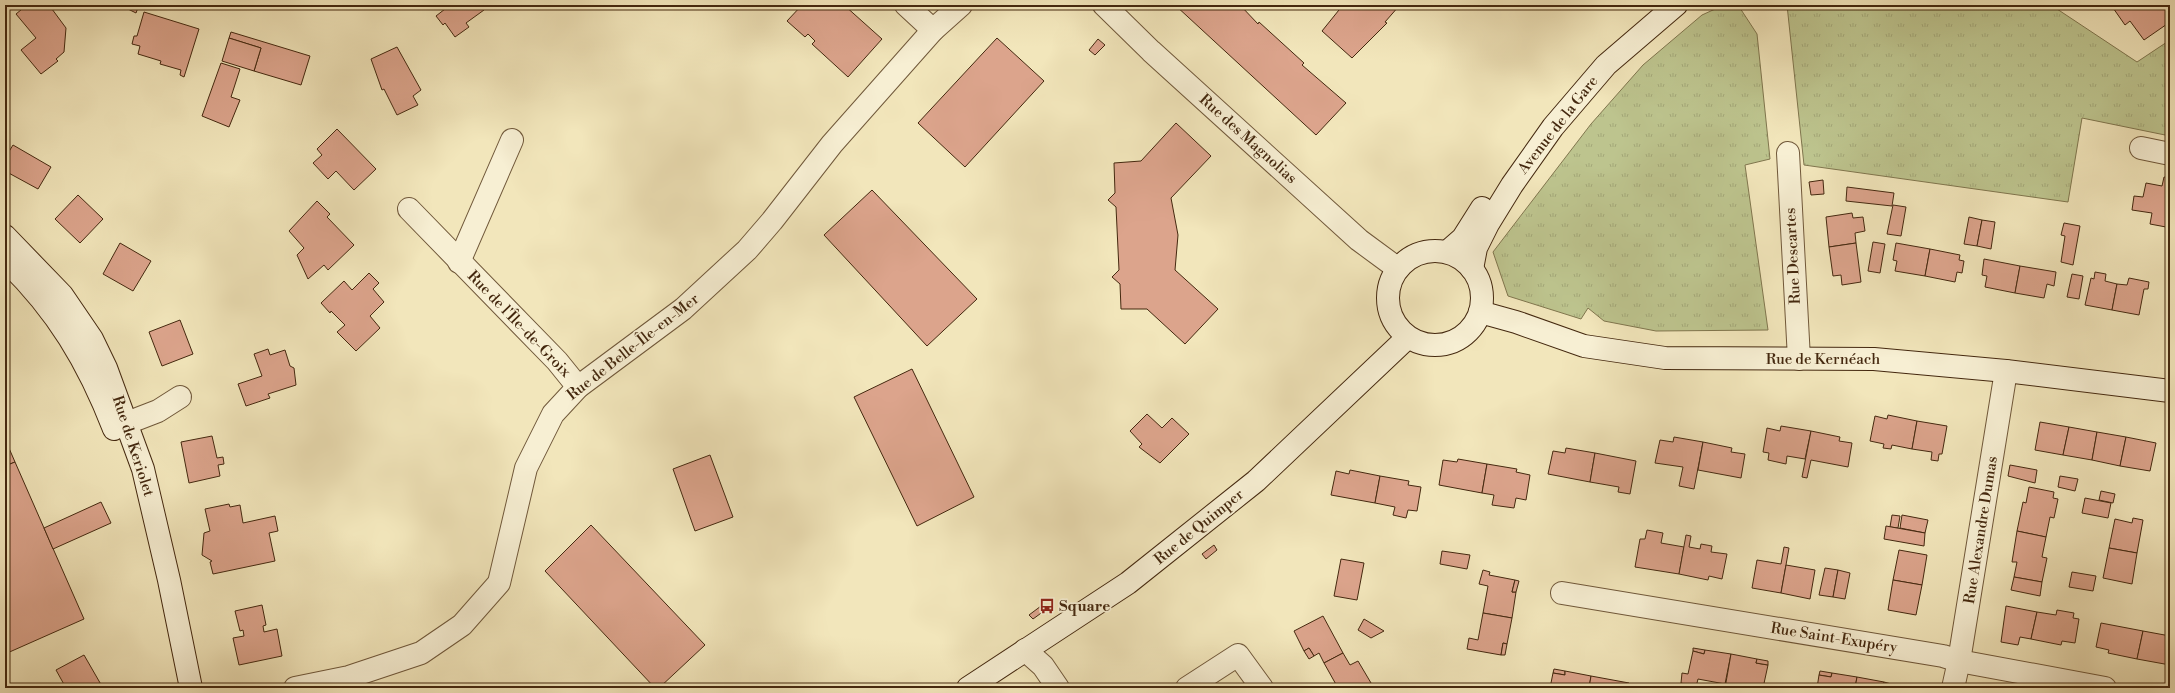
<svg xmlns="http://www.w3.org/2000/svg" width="2175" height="693" font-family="'Libre Bodoni',serif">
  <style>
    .grass { fill: url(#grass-tufts); stroke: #80764e }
    .building { fill: #dca48c; stroke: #44280f }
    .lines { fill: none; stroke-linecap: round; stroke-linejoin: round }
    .street-casing { stroke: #70583a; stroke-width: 24 }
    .secondary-casing { stroke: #44280f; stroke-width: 24 }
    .street { stroke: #f7efd3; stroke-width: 22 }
    .secondary { stroke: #f7efd3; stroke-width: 22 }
    .labels { text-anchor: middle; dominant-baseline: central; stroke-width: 3.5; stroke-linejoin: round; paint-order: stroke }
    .street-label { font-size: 15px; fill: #44280f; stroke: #f7efd3 }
    .poi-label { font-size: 15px; font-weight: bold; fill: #44280f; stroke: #f7efd3; text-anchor: start }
  </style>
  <defs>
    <pattern id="grass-tufts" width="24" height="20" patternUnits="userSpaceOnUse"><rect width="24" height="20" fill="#bdc48e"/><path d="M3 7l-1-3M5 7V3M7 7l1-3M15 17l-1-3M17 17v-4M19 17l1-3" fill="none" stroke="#a4a879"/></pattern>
  </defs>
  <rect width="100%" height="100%" fill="#f2e6bb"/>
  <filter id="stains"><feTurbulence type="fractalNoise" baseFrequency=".005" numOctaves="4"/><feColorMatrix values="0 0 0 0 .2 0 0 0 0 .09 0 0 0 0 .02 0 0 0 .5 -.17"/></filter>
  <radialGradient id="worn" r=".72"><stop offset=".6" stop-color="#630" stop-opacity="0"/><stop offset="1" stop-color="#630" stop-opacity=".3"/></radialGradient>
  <g class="grass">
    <path d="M1724,5H1738L1757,34L1770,159L1745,165L1768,330L1656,331L1604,321L1588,308L1581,319L1508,296L1493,252L1591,124L1643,65L1702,15Z"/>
    <path d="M1787,5H2051L2137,62L2170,40V136L2082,118L2068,202L1804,165Z"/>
  </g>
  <g class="building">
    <path d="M27,5H49L66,28L64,52L56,59L58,61L41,74L21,50L36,38L16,14Z"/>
    <path d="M120,5H139L136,13Z"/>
    <path d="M439,5H485L484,10L466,23L469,27L455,37L445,23L443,25L436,16L445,9Z"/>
    <path d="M802,5H844L882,39L848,77L812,44L815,41L808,34L805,37L787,21Z"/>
    <path d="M1175,5H1240L1258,24L1259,22L1304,63L1302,65L1346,103L1316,135Z"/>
    <path d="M1343,5H1403L1399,6L1385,22L1387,23L1352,58L1322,31Z"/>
    <path d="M2111,5H2170V22L2144,40L2130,21L2125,25Z"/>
    <path d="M144,12L199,29L184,77L180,75L181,70L160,64L161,61L138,54L140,46L132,44L134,36H137Z"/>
    <path d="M231,32L310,56L301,85L254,71L261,48L229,38Z"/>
    <path d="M229,38L261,48L254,71L222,61Z"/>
    <path d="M997,38L1044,81L965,167L918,123Z"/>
    <path d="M1098,39L1105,45L1095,55L1089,50Z"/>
    <path d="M397,47L421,90L413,96L418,105L397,115L384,89L382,90L371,59Z"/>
    <path d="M221,63L240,69L231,97L240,100L229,127L202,116Z"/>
    <path d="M1176,123L1211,156L1171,198L1178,235L1175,270L1218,309L1185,344L1147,309H1121L1120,284L1112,277L1119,270L1116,207L1108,200L1115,193L1114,163L1141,161Z"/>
    <path d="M337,129L376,169L354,190L336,171L328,179L313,163L322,155L317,149Z"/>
    <path d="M13,145L51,167L38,189L5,171V158Z"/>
    <path d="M2164,177L2170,178V216H2168L2166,227L2150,224L2152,213L2132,210L2134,196L2143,197L2146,183L2162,186Z"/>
    <path d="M1823,180L1824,194L1811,195L1809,182Z"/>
    <path d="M1847,187L1894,193L1892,206L1846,201Z"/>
    <path d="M872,190L977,299L927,346L824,235Z"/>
    <path d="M78,195L103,219L80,243L55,219Z"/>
    <path d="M317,201L330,214L327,217L354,245L328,270L324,265L308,279L297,255L304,248L289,231Z"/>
    <path d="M1893,205L1906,207L1901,236L1887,234Z"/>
    <path d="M1852,213L1853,218L1863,217L1865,231L1855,233L1856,243L1829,247L1826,217Z"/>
    <path d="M2170,216V234L2167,233Z"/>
    <path d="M1969,217L1982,220L1977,246L1964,244Z"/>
    <path d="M1982,220L1995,222L1991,249L1977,246Z"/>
    <path d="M2064,223L2080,226L2073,265L2061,262L2065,236L2061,235Z"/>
    <path d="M1873,242L1885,244L1880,273L1868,271Z"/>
    <path d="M120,243L151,261L133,291L103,274Z"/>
    <path d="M1856,243L1861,282L1842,285L1841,275L1833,276L1829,247Z"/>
    <path d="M1896,243L1930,249L1925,276L1895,271L1897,261L1893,260Z"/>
    <path d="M1930,249L1960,255L1959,260L1964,261L1962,273L1957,272L1955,282L1925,276Z"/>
    <path d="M1984,259L2020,266L2015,293L1985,287L1987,276L1982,275Z"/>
    <path d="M2020,266L2056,272L2054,286L2047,284L2044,298L2015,293Z"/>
    <path d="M2095,272L2106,274L2105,281L2117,284L2112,310L2085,305L2091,278L2094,279Z"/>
    <path d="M369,273L379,283L373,289L384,302L370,316L380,328L356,351L337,332L345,325L331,311L330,313L321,303L344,281L352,290Z"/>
    <path d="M2072,274L2083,276L2079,299L2067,297Z"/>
    <path d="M2129,278L2149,282L2148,289H2144L2139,315L2112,310L2117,284L2127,285Z"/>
    <path d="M180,320L193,354L162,366L149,332Z"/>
    <path d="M268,349L270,355L285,350L290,366L294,368L296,385L268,394L270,398L246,406L238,384L262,376L254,354Z"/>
    <path d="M912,369L974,497L917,526L854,397Z"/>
    <path d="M1147,414L1162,428L1172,418L1189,434L1160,463L1139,447L1142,444L1130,431Z"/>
    <path d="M1888,415L1917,421L1912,449L1892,445L1891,449L1883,448L1884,444L1870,441L1875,416L1887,419Z"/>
    <path d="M1917,421L1947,426L1942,454H1939L1938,461L1931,460L1932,452L1912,449Z"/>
    <path d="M2040,422L2069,427L2063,455L2035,450Z"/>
    <path d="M1781,426L1811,431L1805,459L1787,456L1786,464L1768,460L1769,453L1763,452L1767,428L1780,431Z"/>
    <path d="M2069,427L2097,432L2092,460L2063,455Z"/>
    <path d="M1811,431L1840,437L1839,441L1852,443L1848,467L1811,460L1807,478L1802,477Z"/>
    <path d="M2097,432L2126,437L2120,466L2092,460Z"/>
    <path d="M212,436L217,458L223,457L224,464L218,465L220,476L189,483L181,442Z"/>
    <path d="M1674,437L1703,442L1694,489L1679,486L1683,467L1655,463L1660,440L1673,442Z"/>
    <path d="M2126,437L2156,443L2150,471L2120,466Z"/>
    <path d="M5,439L15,462L5,466Z"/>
    <path d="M1703,442L1732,448L1731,452L1745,454L1741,478L1698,470Z"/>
    <path d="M1566,448L1595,453L1590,482L1548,474L1553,451L1565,453Z"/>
    <path d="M1595,453L1636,461L1630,494L1618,492L1619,487L1590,482Z"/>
    <path d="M710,455L733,517L695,531L673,469Z"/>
    <path d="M1458,459L1487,464L1482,493L1439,485L1443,460L1457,462Z"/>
    <path d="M15,462L84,619L5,654V466Z"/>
    <path d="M1487,464L1517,469L1516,472L1530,475L1526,500L1516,498L1514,508L1492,505L1494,495L1482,493Z"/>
    <path d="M2010,465L2037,470L2035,483L2008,476Z"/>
    <path d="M1350,470L1380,476L1375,503L1331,495L1336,471L1349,474Z"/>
    <path d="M1380,476L1409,481L1408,485L1421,487L1417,511L1408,510L1406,518L1393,515L1395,507L1375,503Z"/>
    <path d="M2060,476L2078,479L2075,491L2058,487Z"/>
    <path d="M2029,487L2054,492L2053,498L2058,499L2054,518L2050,517L2046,537L2017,531L2023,502L2026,503Z"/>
    <path d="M2101,491L2115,494L2113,503L2099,500Z"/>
    <path d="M2085,498L2111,503L2108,518L2082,513Z"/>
    <path d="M101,502L111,523L53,549L44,528Z"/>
    <path d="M229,504L230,507L240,505L243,523L275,516L278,531L269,533L275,561L213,574L210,562L212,561L202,555L204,533L210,531L205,509Z"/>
    <path d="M1892,515L1900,516L1898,528L1890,527Z"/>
    <path d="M1902,515L1928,520L1925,533L1900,528Z"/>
    <path d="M2133,518L2143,520L2137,553L2109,548L2115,519L2132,523Z"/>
    <path d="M591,525L705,645L659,688H655L545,571Z"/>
    <path d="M1886,526L1925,533L1924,546L1884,539Z"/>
    <path d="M1647,530L1663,533L1661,543L1684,547L1679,574L1635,567L1640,539H1645Z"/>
    <path d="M2017,531L2046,537L2042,557L2047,558L2042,582L2014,577L2017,562H2012Z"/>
    <path d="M1686,535L1691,536L1689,547L1700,549L1701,544L1712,546L1711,552L1727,554L1722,579L1709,576L1708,580L1679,574Z"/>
    <path d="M1214,545L1217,550L1206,559L1202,554Z"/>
    <path d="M1784,547L1789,548L1781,593L1752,588L1757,560L1781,564Z"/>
    <path d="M2109,548L2137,553L2132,584L2103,578Z"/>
    <path d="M1899,550L1927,555L1922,585L1893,580Z"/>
    <path d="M1442,551L1470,555L1467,569L1440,564Z"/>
    <path d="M1341,559L1364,563L1357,600L1334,596Z"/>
    <path d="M1786,565L1815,570L1810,599L1781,593Z"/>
    <path d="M1825,568L1838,570L1833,597L1819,595Z"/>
    <path d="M1483,570L1490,572L1489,575L1515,580L1512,592H1516L1512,618L1483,613L1488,586L1479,584Z"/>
    <path d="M1838,570L1850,573L1845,599L1833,597Z"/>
    <path d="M2072,572L2096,576L2093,591L2069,587Z"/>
    <path d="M2014,577L2042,582L2040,596L2011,590Z"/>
    <path d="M1515,580L1519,581L1516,592H1512Z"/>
    <path d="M1893,580L1922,585L1916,615L1888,610Z"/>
    <path d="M262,605L266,625L263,626L264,632L277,629L282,656L239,665L233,638L244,636L243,630L240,631L235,611Z"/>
    <path d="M1041,606L1044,611L1033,619L1029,615Z"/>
    <path d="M2006,606L2037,612L2031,639L2020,637L2018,645L2001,642Z"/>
    <path d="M2057,610L2074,613L2073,618L2079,619L2075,643L2062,641L2061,645L2031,639L2037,612L2056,615Z"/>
    <path d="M1483,613L1512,618L1507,644L1503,643L1501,655L1467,649L1469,638L1478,640Z"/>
    <path d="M1323,616L1343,653L1324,663L1319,653L1314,656L1309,648L1304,651L1294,631Z"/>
    <path d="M1364,619L1384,631L1371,638L1358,630Z"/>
    <path d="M2101,623L2143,631L2137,659L2108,653L2109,650L2096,647Z"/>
    <path d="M2143,631L2170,636V665L2137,659Z"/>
    <path d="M1503,643L1507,644L1505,655H1501Z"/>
    <path d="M1309,648L1314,656L1309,659L1304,651Z"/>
    <path d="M1693,648L1705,650L1704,654L1693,651Z"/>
    <path d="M1705,650L1731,654L1725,684L1698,679L1696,687L1681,683L1682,673L1688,674L1693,651L1704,654Z"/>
    <path d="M1343,653L1350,665L1358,661L1374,688H1338L1324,663Z"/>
    <path d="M1731,654L1757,659L1756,663L1768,665L1763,688H1725Z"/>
    <path d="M84,655L103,688H66L56,670Z"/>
    <path d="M1757,659L1768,661V665L1756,663Z"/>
    <path d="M1554,669L1565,671V675L1553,673Z"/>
    <path d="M1565,671L1591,676L1589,688H1550L1553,673L1565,675Z"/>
    <path d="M1820,671L1832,673L1831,677L1819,675Z"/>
    <path d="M1832,673L1857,677L1855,688H1817L1819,675L1831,677Z"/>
    <path d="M1591,676L1629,683L1628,688H1589Z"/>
    <path d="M1857,677L1884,682L1883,687L1890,688H1855Z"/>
    <path d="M1884,682L1895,685V688L1883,687Z"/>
    <path d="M1644,685L1660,688H1644Z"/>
  </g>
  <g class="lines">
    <defs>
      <g id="street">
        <path d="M906,5L933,30"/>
        <path d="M1104,5L1151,51L1359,240L1397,268"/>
        <path d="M2141,148L2170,154"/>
        <path d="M1788,153L1799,359"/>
        <path d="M409,209L557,361L578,387"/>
        <path d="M459,262L512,140"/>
        <path d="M114,428L158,411L180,397"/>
        <path d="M1562,593L1943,656L1959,661L2105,688"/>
        <path d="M1025,650L1043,666L1058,688"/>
        <path d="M295,688L349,677L421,653L462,625L499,583L526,468L553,414L578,387L683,309L747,250L772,221L832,144L933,30L961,5"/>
        <path d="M1187,688L1238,655L1262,688"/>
        <path d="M1953,688L1959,661L2006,371"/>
      </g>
      <g id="secondary">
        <path d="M5,236L62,295L92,339L106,368L143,469L169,580L191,688"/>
        <circle cx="1435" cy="298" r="47"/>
        <path d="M1447,252L1463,238L1482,208"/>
        <path d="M5,260C57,310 88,362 114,429"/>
        <path d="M1472,269L1476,248L1488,224L1512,185L1553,127L1606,65L1676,5"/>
        <path d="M1480,312L1516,322L1584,346L1665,358L1874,359L2006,371L2170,391"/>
        <path d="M968,688L1128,583L1256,481L1407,338"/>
      </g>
    </defs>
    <use href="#street" class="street-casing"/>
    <use href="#secondary" class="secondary-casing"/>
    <use href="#street" class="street"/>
    <use href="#secondary" class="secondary"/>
  </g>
  <defs>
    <symbol id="bus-bare" viewBox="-9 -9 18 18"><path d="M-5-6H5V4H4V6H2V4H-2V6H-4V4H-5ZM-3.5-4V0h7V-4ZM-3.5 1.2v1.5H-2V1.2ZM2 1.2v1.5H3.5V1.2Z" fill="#8f2418" stroke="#f7efd3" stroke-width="2.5" paint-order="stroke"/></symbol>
  </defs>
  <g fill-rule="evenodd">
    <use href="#bus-bare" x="1036" y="595" width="22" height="22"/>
  </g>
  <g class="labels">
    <g class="street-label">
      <text transform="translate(1558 125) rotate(-52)">Avenue de la Gare</text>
      <text transform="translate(1248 139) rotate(42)">Rue des Magnolias</text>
      <text transform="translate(1793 256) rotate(-93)">Rue Descartes</text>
      <text transform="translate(519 324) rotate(46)">Rue de l'Île-de-Groix</text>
      <text transform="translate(633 347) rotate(-38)">Rue de Belle-Île-en-Mer</text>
      <text x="1823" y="359">Rue de Kernéach</text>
      <text transform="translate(133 446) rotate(72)">Rue de Keriolet</text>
      <text transform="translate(1199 527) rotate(-39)">Rue de Quimper</text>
      <text transform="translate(1981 530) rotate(-81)">Rue Alexandre Dumas</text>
      <text transform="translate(1834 638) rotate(9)">Rue Saint-Exupéry</text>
    </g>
    <g class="poi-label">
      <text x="1059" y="606">Square</text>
    </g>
  </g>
  <rect width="2175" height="693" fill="none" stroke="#f2e6bb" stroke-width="20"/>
  <rect x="6" y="6" width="2163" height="681" fill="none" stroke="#44280f" stroke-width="2"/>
  <rect x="10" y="10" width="2155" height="673" fill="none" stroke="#44280f"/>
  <rect width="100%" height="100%" filter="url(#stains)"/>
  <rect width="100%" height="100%" fill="url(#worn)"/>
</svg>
